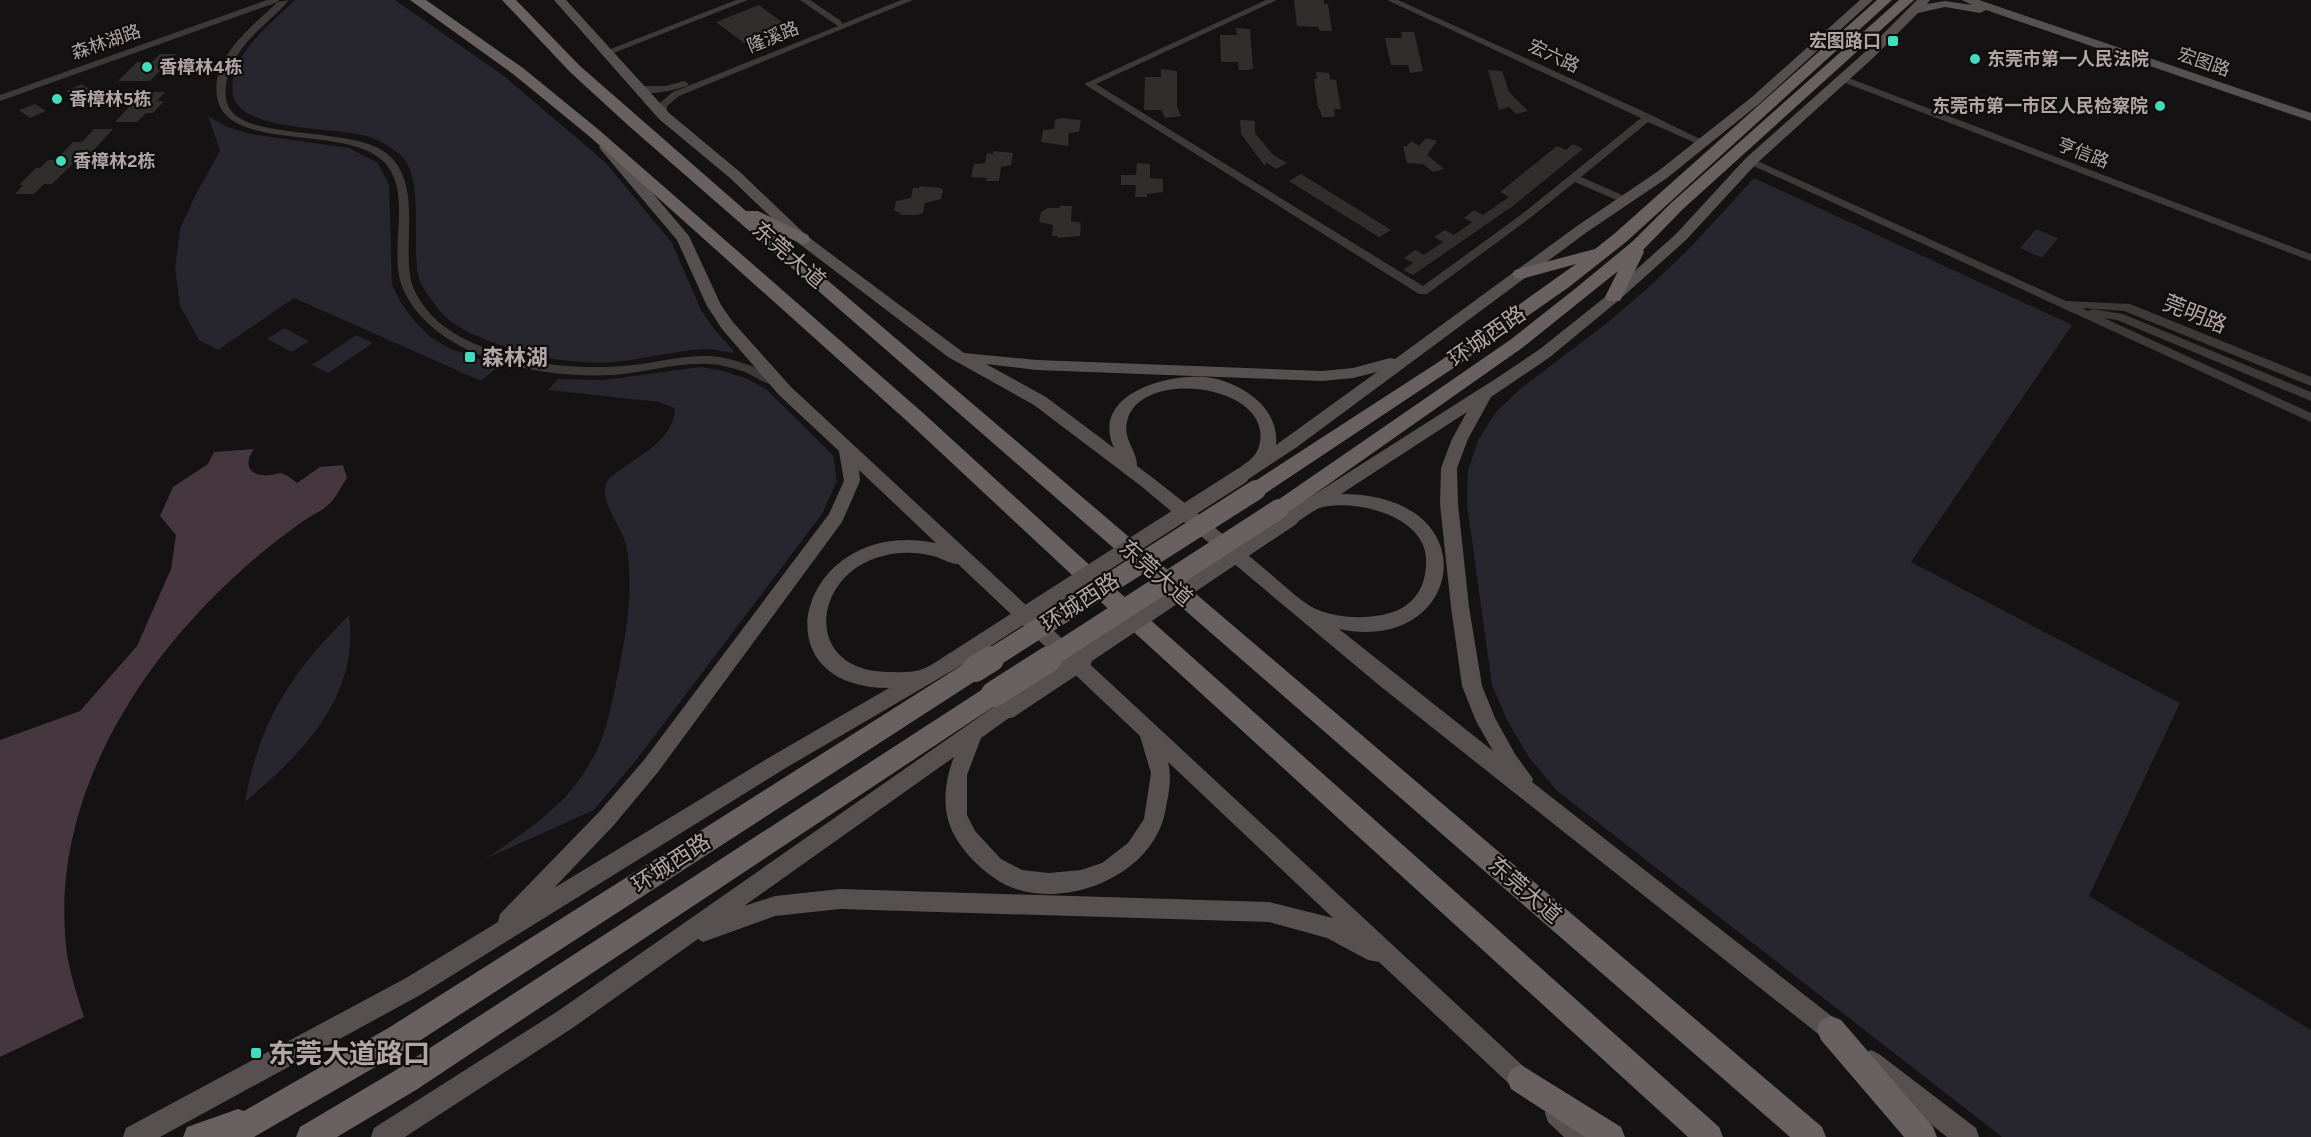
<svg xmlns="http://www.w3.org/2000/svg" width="2311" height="1137" font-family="Figtree,'Noto Sans SC',sans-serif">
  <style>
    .green { fill: #27252d }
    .water { fill: #46363d }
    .building { fill: #2f2e2d }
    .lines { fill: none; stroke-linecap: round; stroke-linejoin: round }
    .minor { fill: #3d3939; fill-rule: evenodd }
    .major { fill: #575051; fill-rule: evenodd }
    .highway { fill: #686061; fill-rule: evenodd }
    .major-bridge-far1 { stroke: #575051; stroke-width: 16 }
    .major-bridge { stroke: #575051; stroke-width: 22 }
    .highway-bridge-far1 { stroke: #686061; stroke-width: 20 }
    .highway-bridge { stroke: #686061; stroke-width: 26 }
    .poi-dot { fill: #44dabc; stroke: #0f0e0d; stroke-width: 2 }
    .labels { text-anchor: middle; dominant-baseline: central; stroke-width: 4.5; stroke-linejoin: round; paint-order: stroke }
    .far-street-label { font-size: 18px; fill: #b2a5a8; stroke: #0f0e0d }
    .far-poi-label { font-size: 18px; font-weight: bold; fill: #b2a5a8; stroke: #0f0e0d; text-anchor: start }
    .street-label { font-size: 22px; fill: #b2a5a8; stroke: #0f0e0d }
    .poi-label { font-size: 22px; font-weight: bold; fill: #b2a5a8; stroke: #0f0e0d; text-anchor: start }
    .near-poi-label { font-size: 27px; font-weight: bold; fill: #b2a5a8; stroke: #0f0e0d; text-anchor: start }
  </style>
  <rect width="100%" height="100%" fill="#141212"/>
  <g class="green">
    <path d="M295,0H395L504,76L606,163L672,243L701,310L715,330L735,353C725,352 714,349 704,349C674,351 644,359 614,362C572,365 528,356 489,341C467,332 447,323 434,303C428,295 420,285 418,275C411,243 426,173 398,153C389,146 377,139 366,136C335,127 240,132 233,95C226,57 271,24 295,0Z"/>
    <path d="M208,116L227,127L251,134L349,148L378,163L389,185L392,285L400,301L412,318L430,337L451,349L499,366L481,381L294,298L218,350L199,340L180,306L175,268L180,229L197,192L220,151Z"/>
    <path d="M1754,178L2072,325L1911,562L2180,703L2089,896L2311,1030V1137H2002L1556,790L1528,756L1507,720L1492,685L1467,505L1468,471L1478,440L1496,412L1520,389L1607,323L1651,285L1690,248Z"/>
    <path d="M2036,229L2058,238L2042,258L2020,248Z"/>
    <path d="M284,328L309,341L292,352L267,339Z"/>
    <path d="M356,335L373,343L328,373L312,365Z"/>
    <path d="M700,367L720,370L748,379L767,390L833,455L837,481L822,514L637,759L594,810L485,859C514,839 543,821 567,795C578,783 590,764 597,750C607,730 611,706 616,684C625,638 635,592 626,545C622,527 598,501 607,482C611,475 619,471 624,467C646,452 674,437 675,408L659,402L548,390L558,379L604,380Z"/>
    <path d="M349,615C360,696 302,754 245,802C259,721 291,673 349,615Z"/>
  </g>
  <path class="water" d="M254,449C242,466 251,477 270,475C274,475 277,473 280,473C286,474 293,480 297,483L320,467L343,465L347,478C342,485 338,494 332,501C325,510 311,515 302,522C278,539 254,558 232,579C135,669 56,797 65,933C66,962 75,989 84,1017L0,1057V740L80,711L137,646L171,569L176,535L160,516L173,487L208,464L214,452Z"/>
  <g class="building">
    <path d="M1294,0H1324V4H1328L1332,31H1320L1318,27L1297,26Z"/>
    <path d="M759,5L787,26L744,43L716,22Z"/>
    <path d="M1236,28L1250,29L1253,68L1249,70H1239L1238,62H1221L1220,35H1237Z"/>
    <path d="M1401,32H1414L1423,71L1410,73L1408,65H1391L1385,38H1402Z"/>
    <path d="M160,54H176L150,81H118L137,62H152Z"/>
    <path d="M1161,69L1177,71V107L1181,116L1165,118L1161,110H1144L1145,77H1161Z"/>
    <path d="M1488,70L1502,71L1509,92L1528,111L1516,114L1509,107L1499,110Z"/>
    <path d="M1316,72L1329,73L1330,79L1336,80L1341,109H1334L1335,116L1331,117H1322L1320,109L1318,108L1314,79H1317Z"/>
    <path d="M82,84L92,91L77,98L66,91Z"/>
    <path d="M143,92H165L157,101H164L153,113H146L137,122H115Z"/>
    <path d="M35,104L46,111L30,118L19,110Z"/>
    <path d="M1061,118L1081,120L1079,132L1069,133L1068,146L1041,142L1043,130L1054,129L1055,120Z"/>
    <path d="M1240,120L1255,121V133L1265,145L1272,154L1287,163L1276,169L1267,163L1264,165L1241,134Z"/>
    <path d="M94,129H113L92,152H85L52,184H44L34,194H15L23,185H19L36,168H40L48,160H56L73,142H82Z"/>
    <path d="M1426,138L1437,141L1427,155L1444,169L1433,172L1423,164L1407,163L1403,146H1407L1411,141L1419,146Z"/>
    <path d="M1573,144L1583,149L1513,206L1413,275L1403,270L1413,263L1404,258L1415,250L1424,255L1443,242L1434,237L1445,230L1454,235L1472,222L1464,218L1474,210L1483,215L1509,197L1500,192L1557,146L1566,150Z"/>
    <path d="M993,151L1013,153L1011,165L1001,167L999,181H986L987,178L971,177L974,164L985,163L987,153L993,154Z"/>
    <path d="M1137,163L1150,164V178L1163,179V192L1147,194V197H1135L1136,185H1121V175H1136Z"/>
    <path d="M1301,174L1391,230L1379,237L1289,181Z"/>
    <path d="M920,186L940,188L943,190L941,199L925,203L923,213L918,215H900L901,213L894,211L896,201L911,198L913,188H919Z"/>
    <path d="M1060,206H1072L1071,221L1081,223L1080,236L1058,238V236H1052L1053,225L1039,222L1041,212L1048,208H1059Z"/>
  </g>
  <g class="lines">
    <g class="minor">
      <path d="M267,0H279L278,2L289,0C273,19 250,34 237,56C228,71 219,96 232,112C255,138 344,129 380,149C425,175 402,240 411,280C415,298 431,317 445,327C493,362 575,372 633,365C658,362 684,355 710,356C734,358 756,367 778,378L780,381L778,384C767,387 755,376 745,372C734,368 722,365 710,364C677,362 644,373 611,375C542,379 436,359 404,291C386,254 414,195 385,163C349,123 227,154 217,97C210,58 253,25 278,2L0,101V95Z"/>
      <path d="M736,0H748L611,54L603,52Z"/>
      <path d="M800,0H810L841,21L842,24L901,0H913L679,96L667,106V118H661L656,109L660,103L673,92L838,26Z"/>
      <path d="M1266,0H1277L1096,84L1423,286L1522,214L1641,118L1387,0H1398L1651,115L1708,143L1700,145L1648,122L1581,177L1629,198V202H1621L1575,182L1530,218L1427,294H1419L1084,84Z"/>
      <path d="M1840,77H1846L2311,254V261L1840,81Z"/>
      <path d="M684,81L689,84L687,86C673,90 648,98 634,89L639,86H666Z"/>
      <path d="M1751,158L2066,301L2130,304L2311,377V386L2124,311L2082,308L2088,311L2093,309L2123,314L2311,392V401L2117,320L2104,318L2311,413V422L1747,163V159Z"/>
    </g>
    <g class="major">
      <path d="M554,0H566L669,113L740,172L807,236L964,353L1037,360L1322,371L1353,368L1390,358L1395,359L1577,226L1657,172L1752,97L1860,0H1873L1760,103L1667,178L1587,232L1297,447L1247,480L1241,482L1235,480L1233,476C1240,463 1255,462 1259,446C1276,386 1145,367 1128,418C1121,439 1137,449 1137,466C1180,498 1220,532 1261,566C1277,579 1293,595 1310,606C1333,620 1379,621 1402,608C1421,597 1427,578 1426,557C1422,515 1357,500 1323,507C1311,510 1302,521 1291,525L1285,523L1282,518L1285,513L1500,376L1540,349L1609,294L1676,234L1746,158L1865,52L1917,0H1930L1927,4L1945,1L1972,5L1962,0H1979L2311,113V121L1986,10L1980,13L1945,7L1918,13L1873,58L1756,164L1686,240L1619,300L1550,357L1491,397L1468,439L1457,468L1458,504L1469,607L1482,686L1495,718L1515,754L1533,779L1532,782L1848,1029L1852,1037L1848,1045L1840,1049L1832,1045L1380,686L1141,486L1034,405L948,357L797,242L730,178L659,119ZM986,364L1037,370L1322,381L1353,378L1377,372L1276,445C1278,428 1270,411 1257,400C1244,389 1229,381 1212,378C1172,371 1089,393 1114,448L1046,397ZM1467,412L1452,439L1441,468L1440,504L1451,607L1462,686L1476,721L1493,751L1339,629C1464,656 1492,494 1341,494Z"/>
      <path d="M606,143L611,144L689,236L721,305L732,321L791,387L1536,1078L1540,1086L1536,1094L1528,1098L1520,1094L1379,962L1368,960L1327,938L1269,922L840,909L775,916L703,942L698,939L574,1027L405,1137H371L374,1128L558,1011L1002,701L1009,699L1016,701L1019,707L1016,713L981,738L967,775V815L975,831L1001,859L1022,870L1049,873L1081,870L1102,863L1128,843L1144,819L1151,773L1140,736L958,564C951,564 944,560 937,557C920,552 900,551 883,556C812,573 801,671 888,672C897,672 911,673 920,670C934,666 946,653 960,648L967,650L970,656L967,662L784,769L422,994L160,1137H123L126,1128L406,978L498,922L500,914L600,811L644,760L829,514L844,481L839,451L779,395L722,329L707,306L677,240L601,150L599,147ZM859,470L936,543C801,515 752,688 889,688L770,757L554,888L614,825L658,772L842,522L860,481ZM954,757C947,775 943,796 947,815C952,845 988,880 1016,889C1075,908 1157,871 1166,807C1169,792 1172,777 1168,762L1333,918L1269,902L840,889L775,896L744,906Z"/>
      <path d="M1871,1050L1879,1054L1976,1128L1979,1137H1947L1863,1070L1859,1062L1863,1054Z"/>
      <path d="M1557,1101C1572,1107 1587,1122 1593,1137H1564L1548,1122L1545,1113L1548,1104Z"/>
    </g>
    <g class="highway">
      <path d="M410,0H426L523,68L599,130L922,412L1118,591L1719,1127L1723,1137H1688L1102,603L908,422L589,136L513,74Z"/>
      <path d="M502,0H516L580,66L746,211H758L808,235L810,239L808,243L802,244L765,227L1822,1127L1826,1137H1790L630,127L570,72Z"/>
      <path d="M1877,0H1892L1626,242L1569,287L1452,369L1263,495L1256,497L1249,495L1246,490L1249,485L1440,361L1576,264L1521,279L1515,278L1512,274L1515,270L1595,249L1614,234Z"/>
      <path d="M1899,0H1914L1683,209L1643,250L1644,252L1620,301H1608L1605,297L1618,271L1522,348L1286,514L1279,517L1272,514L1269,509L1272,504L1510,340L1576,288L1633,241L1671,203Z"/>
      <path d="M975,660L983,662L986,669L983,676L410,1047L254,1137H183L187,1127L238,1109L244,1111L390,1027L967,662Z"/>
      <path d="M994,684L1002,687L1005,694L1002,701L416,1090L337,1137H296L300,1127L396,1070L986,687Z"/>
      <path d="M1831,1016L1841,1020L1933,1127L1937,1137H1904L1821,1040L1817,1030L1821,1020Z"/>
      <path d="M1521,1065L1621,1127L1625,1137H1585L1511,1089L1507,1079L1511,1069Z"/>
    </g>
    <g class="major-bridge-far1">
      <path d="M960,656L1241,476"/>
      <path d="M1079,660L1291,518"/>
    </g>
    <path class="major-bridge" d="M1009,707L1081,659"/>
    <g class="highway-bridge-far1">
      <path d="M989,660L1256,490"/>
      <path d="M1046,660L1279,509"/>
    </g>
    <g class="highway-bridge">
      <path d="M975,669L991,659"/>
      <path d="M994,694L1049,659"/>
    </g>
  </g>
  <g class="poi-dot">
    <rect x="1887" y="35" width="12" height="12" rx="3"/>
    <circle cx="1975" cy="59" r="6"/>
    <circle cx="147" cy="67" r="6"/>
    <circle cx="57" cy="99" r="6"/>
    <circle cx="2160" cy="106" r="6"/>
    <circle cx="61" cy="161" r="6"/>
    <rect x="464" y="351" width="12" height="12" rx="3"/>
    <rect x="250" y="1047" width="12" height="12" rx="3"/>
  </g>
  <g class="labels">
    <g class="far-street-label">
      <text transform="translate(773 37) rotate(-22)">隆溪路</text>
      <text transform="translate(106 42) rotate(-19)">森林湖路</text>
      <text transform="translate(1554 56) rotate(25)">宏六路</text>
      <text transform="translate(2204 62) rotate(19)">宏图路</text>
      <text transform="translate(2083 153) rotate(21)">亨信路</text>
    </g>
    <g class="far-poi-label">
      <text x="1881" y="41" text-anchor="end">宏图路口</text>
      <text x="1987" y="59">东莞市第一人民法院</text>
      <text x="159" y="67">香樟林4栋</text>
      <text x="69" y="99">香樟林5栋</text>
      <text x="2148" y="106" text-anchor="end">东莞市第一市区人民检察院</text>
      <text x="73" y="161">香樟林2栋</text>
    </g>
    <g class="street-label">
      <text transform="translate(789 255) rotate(41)">东莞大道</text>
      <text transform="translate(2195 314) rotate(22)">莞明路</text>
      <text transform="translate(1487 336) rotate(-35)">环城西路</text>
      <text transform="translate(1156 573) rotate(41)">东莞大道</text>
      <text transform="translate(1080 602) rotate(-33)">环城西路</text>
      <text transform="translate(671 863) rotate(-33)">环城西路</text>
      <text transform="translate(1525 890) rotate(41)">东莞大道</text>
    </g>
    <g class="poi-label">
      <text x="482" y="357">森林湖</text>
    </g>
    <g class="near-poi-label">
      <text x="268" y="1053">东莞大道路口</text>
    </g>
  </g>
</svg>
